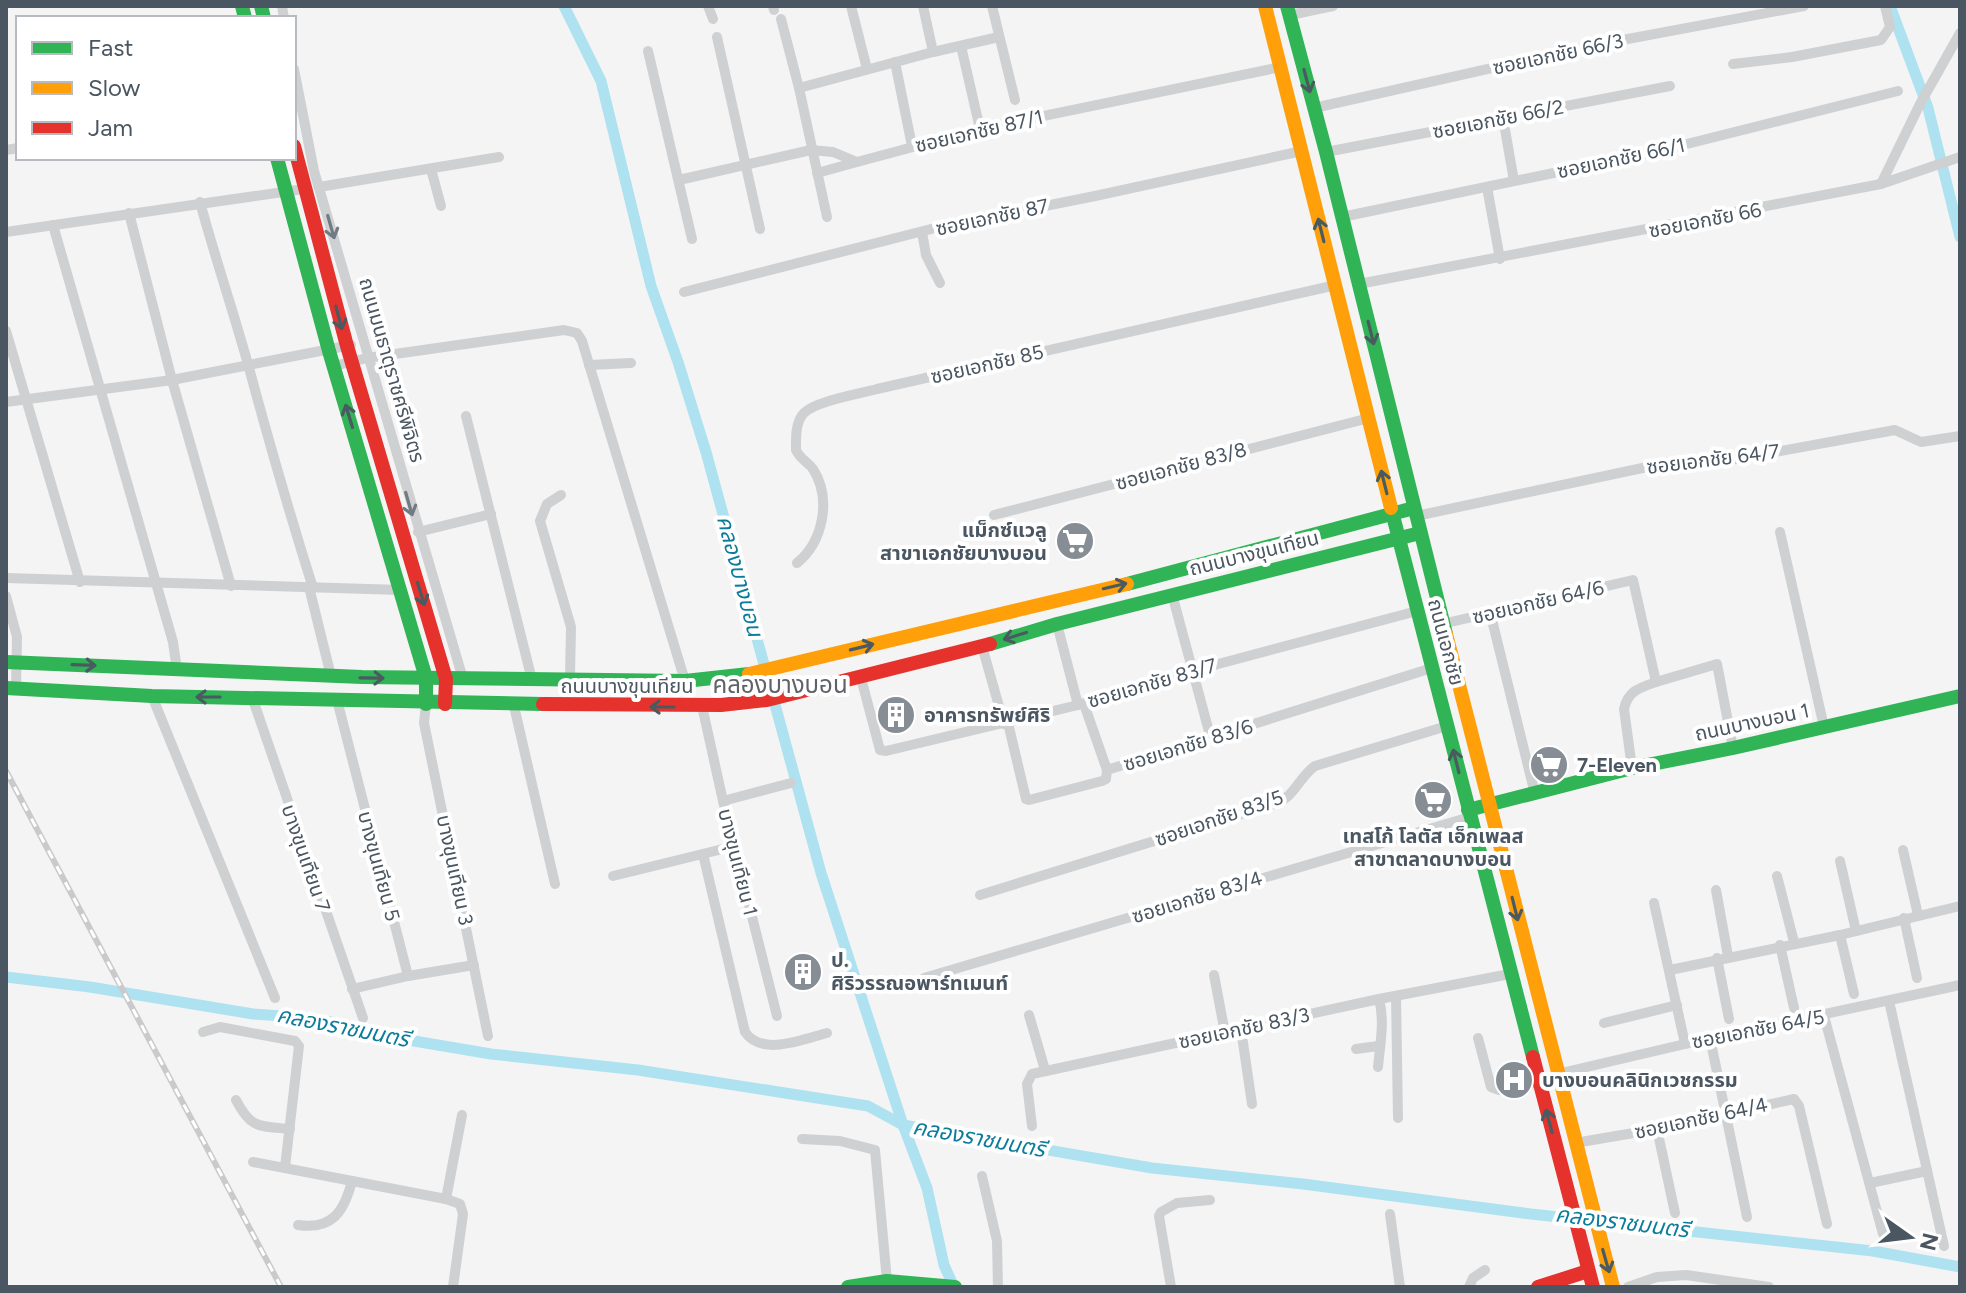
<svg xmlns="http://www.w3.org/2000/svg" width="1966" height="1293" font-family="Figtree,'Noto Sans Thai',sans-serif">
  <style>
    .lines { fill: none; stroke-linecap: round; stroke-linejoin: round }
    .canal { stroke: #aee2f0; stroke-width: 11 }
    .street { stroke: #ced0d2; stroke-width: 10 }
    .fast { stroke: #30b455; stroke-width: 14 }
    .slow { stroke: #ff9f0a; stroke-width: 14 }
    .jam { stroke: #e5322d; stroke-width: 14 }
    .rail-casing { stroke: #c9cacc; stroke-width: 6 }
    .rail { stroke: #fff; stroke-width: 3; stroke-dasharray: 9; stroke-linecap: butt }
    .oneway { stroke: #495b60 }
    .oneway2 { stroke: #727b83 }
    .labels { text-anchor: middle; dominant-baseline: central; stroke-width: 8; stroke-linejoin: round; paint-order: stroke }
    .street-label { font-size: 20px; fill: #4a5661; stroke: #fff }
    .poi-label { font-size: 20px; font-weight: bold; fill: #4a5661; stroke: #fff; text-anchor: start }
    .water-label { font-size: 22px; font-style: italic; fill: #0c7c9b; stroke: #fff }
    .quarter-label { font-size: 24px; fill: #5f6368; stroke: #fff }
  </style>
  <rect width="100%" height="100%" fill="#f4f4f4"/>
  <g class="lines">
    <g class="canal">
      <path d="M564,6L601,81L651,286L678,362L706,452L821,873L903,1125L927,1188L944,1265L954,1287"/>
      <path d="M1890,6L1928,108L1960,237"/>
      <path d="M6,977L90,987L253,1014L309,1018L336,1023L349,1030L491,1054L638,1070L868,1106L903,1125L1152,1168L1303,1184L1531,1214L1873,1251L1960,1267"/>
    </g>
    <g class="street">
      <path d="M282,6L284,18"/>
      <path d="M708,6L713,19"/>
      <path d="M773,6L774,10"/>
      <path d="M851,6L867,69"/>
      <path d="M923,6L933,52"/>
      <path d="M992,6L1015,100"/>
      <path d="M1290,15L1333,6"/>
      <path d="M781,19L799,88L827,217"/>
      <path d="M717,37L760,229"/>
      <path d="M961,46L980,129"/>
      <path d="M648,51L692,239"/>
      <path d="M895,62L912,146"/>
      <path d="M1733,64L1792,57L1881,40L1890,27L1885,6"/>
      <path d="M294,69L314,171L463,679"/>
      <path d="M799,88L933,52L999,37"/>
      <path d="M1314,108L1585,47L1804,6"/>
      <path d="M1503,118L1514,181"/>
      <path d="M6,150L18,148"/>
      <path d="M1326,152L1670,86"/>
      <path d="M431,169L441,206"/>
      <path d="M817,173L857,162"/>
      <path d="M679,180L811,150L833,152L857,162L980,129L1281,67"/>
      <path d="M1881,184L1960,157"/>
      <path d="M319,187L499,157"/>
      <path d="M1487,187L1500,259"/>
      <path d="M200,202C215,258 234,313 249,368C269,442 290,515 313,588"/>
      <path d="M129,213L172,380L231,586"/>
      <path d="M1342,217L1659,151L1898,91"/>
      <path d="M53,225L173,642L177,670"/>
      <path d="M6,232L304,189"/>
      <path d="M922,232L926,255L940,283"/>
      <path d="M1359,284L1881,184L1920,104L1960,33"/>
      <path d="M684,292L935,228L1095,196L1302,151"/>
      <path d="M6,331L80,582"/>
      <path d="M589,365L631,363"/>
      <path d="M334,366L367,358L564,330L577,333L582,341L685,681"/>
      <path d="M6,402L172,380L351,345"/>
      <path d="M466,416L532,680"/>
      <path d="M561,495L547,504L540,521L571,627L570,678"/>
      <path d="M994,515L1369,418"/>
      <path d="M1416,516L1666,463L1737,459L1895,430L1921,442L1960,436"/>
      <path d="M418,532L491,514"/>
      <path d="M1780,532L1824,727"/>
      <path d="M797,563C823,542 832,499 813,469C808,462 800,459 796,450C796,439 795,422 804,413C816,401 859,394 877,389L1336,285"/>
      <path d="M6,578L401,590"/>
      <path d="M309,587L331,676"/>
      <path d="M1172,594L1211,739"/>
      <path d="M6,596L17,637L16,688"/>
      <path d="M1490,612L1533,786"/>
      <path d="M1057,624L1078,705"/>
      <path d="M1442,624L1633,580L1656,682L1717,664L1733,748"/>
      <path d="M982,646L1004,724"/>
      <path d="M861,678L880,750L886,751L1078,705L1192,671L1417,611"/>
      <path d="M152,696L275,998"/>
      <path d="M252,697L363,1018"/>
      <path d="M337,700L408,976L352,989"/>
      <path d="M426,704L424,723L488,1036"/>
      <path d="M1084,704L1107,770"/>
      <path d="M514,706L555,884"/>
      <path d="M702,706L723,801L777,1016"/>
      <path d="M1008,723L1026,799L1029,800L1102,781L1106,779L1107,770L1432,668"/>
      <path d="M1632,768L1624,709C1628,691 1639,688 1656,682"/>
      <path d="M723,801L791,783"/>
      <path d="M1903,850L1918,915"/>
      <path d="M703,854L745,1032C762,1057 804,1039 827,1033"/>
      <path d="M1840,861L1856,931"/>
      <path d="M613,876L735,846"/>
      <path d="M1777,876L1794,942"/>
      <path d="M1716,890L1728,956"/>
      <path d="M980,895L1277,803C1295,796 1300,776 1315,766L1447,726"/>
      <path d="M1654,903L1685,1044"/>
      <path d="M1904,918L1917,978"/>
      <path d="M1840,935L1854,994"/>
      <path d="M1780,945L1794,1008"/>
      <path d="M1717,958L1729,1019"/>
      <path d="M1670,970L1840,935L1960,906"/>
      <path d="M1214,975L1225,1033"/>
      <path d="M408,976L474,965"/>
      <path d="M924,978L1470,817"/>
      <path d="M1396,996L1398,1118"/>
      <path d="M1889,1001L1944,1246"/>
      <path d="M1029,1015L1045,1070"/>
      <path d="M1824,1016L1883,1234"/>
      <path d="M1604,1023L1677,1005"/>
      <path d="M1241,1029L1252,1104"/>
      <path d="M203,1032L220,1027L295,1041L299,1046L285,1167"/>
      <path d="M1478,1038L1491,1087L1499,1090L1538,1082"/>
      <path d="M1710,1038L1747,1217"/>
      <path d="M1356,1049L1378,1046"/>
      <path d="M1378,1067C1380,1044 1385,1022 1379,999"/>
      <path d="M1557,1074L1685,1044L1960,985"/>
      <path d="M236,1100C251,1129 259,1126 290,1129"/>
      <path d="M1032,1126L1027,1084L1032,1074L1379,999L1510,974"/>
      <path d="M1657,1129L1675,1213"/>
      <path d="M802,1139L840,1141L875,1150L887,1281"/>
      <path d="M1575,1143L1657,1129L1794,1099L1799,1106L1827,1224"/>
      <path d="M253,1162L446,1199L460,1204L463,1214L453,1287"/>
      <path d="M982,1176L997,1241L998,1287"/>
      <path d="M1870,1183L1927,1171"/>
      <path d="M446,1199L462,1115"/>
      <path d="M1390,1214L1400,1287"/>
      <path d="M298,1225C332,1230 344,1212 352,1181"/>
      <path d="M1171,1287L1159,1216L1161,1212L1177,1203L1210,1200"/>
      <path d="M1469,1287L1473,1278L1485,1270"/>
      <path d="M1628,1287L1657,1277L1686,1275L1769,1287"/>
    </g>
    <g class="fast">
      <path d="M242,6L245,18"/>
      <path d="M261,6L264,18"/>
      <path d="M1287,6L1326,152L1446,634"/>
      <path d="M277,158L329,351L426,678V704"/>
      <path d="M1391,508L1533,1057"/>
      <path d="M1127,584L1414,508"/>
      <path d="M990,644L1057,624L1420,533"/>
      <path d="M6,662L362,677L685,681L749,674"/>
      <path d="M6,688L152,696L543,704"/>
      <path d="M1468,810L1632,768L1733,748L1960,696"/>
      <path d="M848,1287L887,1281L955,1287"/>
    </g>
    <g class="slow">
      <path d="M1265,6L1391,508"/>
      <path d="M1446,634L1613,1287"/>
      <path d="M749,674L1127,584"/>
    </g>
    <g class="jam">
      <path d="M294,146L347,346L446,679L445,704"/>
      <path d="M543,704L721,705L767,700L990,644"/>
      <path d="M1533,1057L1593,1287"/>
      <path d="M1538,1287L1588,1271"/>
    </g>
    <defs>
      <path id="rail" d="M6,771L281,1287"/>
    </defs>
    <use href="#rail" class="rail-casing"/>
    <use href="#rail" class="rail"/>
  </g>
  <defs><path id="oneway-shaft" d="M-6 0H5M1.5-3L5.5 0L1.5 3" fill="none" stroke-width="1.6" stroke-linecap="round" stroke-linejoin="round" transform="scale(2)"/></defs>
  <g class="oneway">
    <use href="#oneway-shaft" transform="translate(1307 81) rotate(75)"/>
    <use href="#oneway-shaft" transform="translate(1321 230) rotate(-104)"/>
    <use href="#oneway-shaft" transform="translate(339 318) rotate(75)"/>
    <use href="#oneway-shaft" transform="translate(1371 333) rotate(76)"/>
    <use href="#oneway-shaft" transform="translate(349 416) rotate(-107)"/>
    <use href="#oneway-shaft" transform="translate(1384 482) rotate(-104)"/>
    <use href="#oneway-shaft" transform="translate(1115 586) rotate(-13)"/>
    <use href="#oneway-shaft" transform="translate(421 594) rotate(73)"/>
    <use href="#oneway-shaft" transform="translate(1015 636) rotate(163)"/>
    <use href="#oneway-shaft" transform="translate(862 647) rotate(-14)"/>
    <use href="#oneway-shaft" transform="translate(84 665) rotate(2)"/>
    <use href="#oneway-shaft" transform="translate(372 678) rotate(1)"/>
    <use href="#oneway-shaft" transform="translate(208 697) rotate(180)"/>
    <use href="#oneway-shaft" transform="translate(662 707) rotate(-180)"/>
    <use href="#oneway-shaft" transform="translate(1456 761) rotate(-104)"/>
    <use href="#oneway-shaft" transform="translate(1515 909) rotate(76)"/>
    <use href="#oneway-shaft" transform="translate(1549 1121) rotate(-105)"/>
    <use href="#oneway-shaft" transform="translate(1606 1261) rotate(74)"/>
  </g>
  <g class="oneway2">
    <use href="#oneway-shaft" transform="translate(331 227) rotate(74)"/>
    <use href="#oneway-shaft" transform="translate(409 504) rotate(74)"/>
  </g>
  <defs>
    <symbol id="supermarket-disc" viewBox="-11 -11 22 22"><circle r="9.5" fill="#868d94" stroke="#fff"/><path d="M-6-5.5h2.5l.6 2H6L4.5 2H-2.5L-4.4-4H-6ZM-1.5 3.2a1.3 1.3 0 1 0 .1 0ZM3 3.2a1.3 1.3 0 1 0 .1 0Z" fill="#fff"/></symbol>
    <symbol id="building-disc" viewBox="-11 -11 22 22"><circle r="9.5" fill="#868d94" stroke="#fff"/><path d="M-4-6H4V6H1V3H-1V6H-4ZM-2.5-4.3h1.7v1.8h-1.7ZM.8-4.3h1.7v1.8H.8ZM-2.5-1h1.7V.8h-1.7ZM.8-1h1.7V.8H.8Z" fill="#fff"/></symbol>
    <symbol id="hospital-disc" viewBox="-11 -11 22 22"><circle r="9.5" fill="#868d94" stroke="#fff"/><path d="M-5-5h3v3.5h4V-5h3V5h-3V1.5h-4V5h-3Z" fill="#fff"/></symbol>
  </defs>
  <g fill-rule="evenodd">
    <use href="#supermarket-disc" x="1053" y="519" width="44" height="44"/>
    <use href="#building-disc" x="874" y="693" width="44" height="44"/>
    <use href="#supermarket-disc" x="1527" y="743" width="44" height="44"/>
    <use href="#supermarket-disc" x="1411" y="778" width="44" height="44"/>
    <use href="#building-disc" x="781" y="950" width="44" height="44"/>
    <use href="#hospital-disc" x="1492" y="1058" width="44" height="44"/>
  </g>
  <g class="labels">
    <g class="street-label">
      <text transform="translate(1558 54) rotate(-12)">ซอยเอกชัย 66/3</text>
      <text transform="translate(1498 119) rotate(-11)">ซอยเอกชัย 66/2</text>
      <text transform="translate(979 131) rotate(-13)">ซอยเอกชัย 87/1</text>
      <text transform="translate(1621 158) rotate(-12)">ซอยเอกชัย 66/1</text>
      <text transform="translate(992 217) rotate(-12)">ซอยเอกชัย 87</text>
      <text transform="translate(1705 220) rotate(-11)">ซอยเอกชัย 66</text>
      <text transform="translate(987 364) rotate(-13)">ซอยเอกชัย 85</text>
      <text transform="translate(392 370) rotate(74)">ถนนมนธาตุราชศรีพิจิตร</text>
      <text transform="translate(1713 459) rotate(-7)">ซอยเอกชัย 64/7</text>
      <text transform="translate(1181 466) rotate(-15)">ซอยเอกชัย 83/8</text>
      <text transform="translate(1254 553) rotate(-14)">ถนนบางขุนเทียน</text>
      <text transform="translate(1538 602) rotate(-13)">ซอยเอกชัย 64/6</text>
      <text transform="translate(1446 642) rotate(75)">ถนนเอกชัย</text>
      <text transform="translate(1152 683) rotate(-16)">ซอยเอกชัย 83/7</text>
      <text x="627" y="686">ถนนบางขุนเทียน</text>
      <text transform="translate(1752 722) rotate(-12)">ถนนบางบอน 1</text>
      <text transform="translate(1188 745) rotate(-17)">ซอยเอกชัย 83/6</text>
      <text transform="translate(1219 818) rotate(-19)">ซอยเอกชัย 83/5</text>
      <text transform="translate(306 858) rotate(71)">บางขุนเทียน 7</text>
      <text transform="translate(738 862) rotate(76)">บางขุนเทียน 1</text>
      <text transform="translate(379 866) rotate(75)">บางขุนเทียน 5</text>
      <text transform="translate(455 870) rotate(78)">บางขุนเทียน 3</text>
      <text transform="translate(1197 897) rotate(-17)">ซอยเอกชัย 83/4</text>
      <text transform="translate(1244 1028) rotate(-12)">ซอยเอกชัย 83/3</text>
      <text transform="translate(1758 1029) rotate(-11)">ซอยเอกชัย 64/5</text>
      <text transform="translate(1701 1118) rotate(-12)">ซอยเอกชัย 64/4</text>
    </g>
    <g class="poi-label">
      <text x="1047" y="530" text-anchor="end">แม็กซ์แวลู<tspan x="1047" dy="23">สาขาเอกชัยบางบอน</tspan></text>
      <text x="924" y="715">อาคารทรัพย์ศิริ</text>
      <text x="1577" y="765">7-Eleven</text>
      <text x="1433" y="836" text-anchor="middle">เทสโก้ โลตัส เอ็กเพลส<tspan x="1433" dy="23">สาขาตลาดบางบอน</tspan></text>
      <text x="831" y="960">ป.<tspan x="831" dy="23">ศิริวรรณอพาร์ทเมนท์</tspan></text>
      <text x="1542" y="1080">บางบอนคลินิกเวชกรรม</text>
    </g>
    <g class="water-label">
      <text transform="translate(740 576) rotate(75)">คลองบางบอน</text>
      <text transform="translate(343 1027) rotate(11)">คลองราชมนตรี</text>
      <text transform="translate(979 1138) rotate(10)">คลองราชมนตรี</text>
      <text transform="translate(1622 1222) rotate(7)">คลองราชมนตรี</text>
    </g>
    <g class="quarter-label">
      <text x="780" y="684">คลองบางบอน</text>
    </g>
  </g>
  <rect width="1966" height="1293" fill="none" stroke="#4a5661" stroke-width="16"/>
  <rect x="16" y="16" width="280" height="144" fill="#ffffff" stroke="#b7bbc0" stroke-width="2"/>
  <rect x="32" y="42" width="40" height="12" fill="#30b455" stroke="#b7bbc0" stroke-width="2"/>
  <text x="88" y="56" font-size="24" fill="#4a5661">Fast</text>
  <rect x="32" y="82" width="40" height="12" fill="#ff9f0a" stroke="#b7bbc0" stroke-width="2"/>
  <text x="88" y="96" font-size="24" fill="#4a5661">Slow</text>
  <rect x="32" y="122" width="40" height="12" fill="#e5322d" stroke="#b7bbc0" stroke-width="2"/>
  <text x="88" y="136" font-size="24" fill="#4a5661">Jam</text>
  <g transform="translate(1910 1237) rotate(104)" stroke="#ffffff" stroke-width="6" paint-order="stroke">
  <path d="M0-6L14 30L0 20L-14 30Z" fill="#4a5661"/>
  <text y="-12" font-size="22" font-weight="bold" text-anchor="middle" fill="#4a5661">N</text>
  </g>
</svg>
